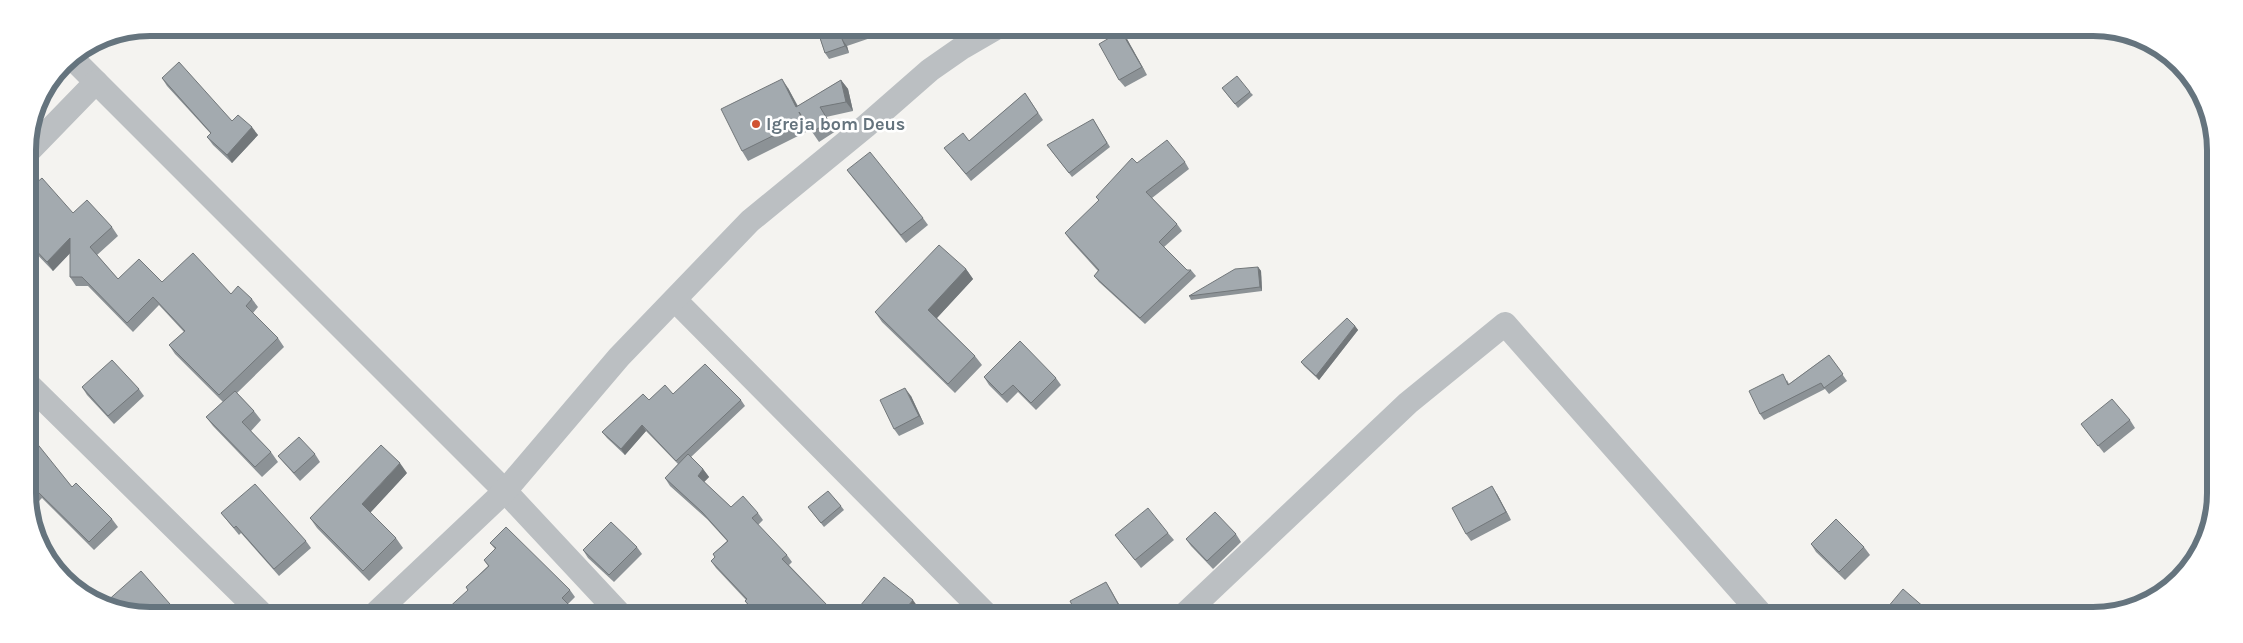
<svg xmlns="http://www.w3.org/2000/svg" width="2243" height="643" font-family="Karla,sans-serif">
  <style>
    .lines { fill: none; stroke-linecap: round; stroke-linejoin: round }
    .street { stroke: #bbbfc2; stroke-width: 24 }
    .wall { fill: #8c9296 }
    .shaded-wall { fill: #72777a }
    .building { fill: #a3aaaf; stroke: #72777a }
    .poi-dot { fill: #d05333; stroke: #fff; stroke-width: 2 }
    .labels { text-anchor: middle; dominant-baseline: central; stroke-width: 5; stroke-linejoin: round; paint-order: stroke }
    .poi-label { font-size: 18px; font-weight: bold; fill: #65747e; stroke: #fff; text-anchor: start }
    .rim { fill: none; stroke: #65747e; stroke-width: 6 }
  </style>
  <rect width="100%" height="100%" fill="#f4f3f0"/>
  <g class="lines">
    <g class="street">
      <path d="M72,58L505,491L618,612"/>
      <path d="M28,152L96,82"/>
      <path d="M675,300L985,613"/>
      <path d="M29,385L260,612"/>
      <path d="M377,612L505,491L619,357L750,221L866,126L930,70L963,47L994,29"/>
      <path d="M1186,613L1408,403L1505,324L1762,615"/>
    </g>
  </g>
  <g class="wall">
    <path d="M817,29H884L885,33L847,46L849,53L829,59L825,53Z"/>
    <path d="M1127,39L1147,75L1125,87L1119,80Z"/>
    <path d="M162,78L232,121L258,135L232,163L213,145L207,137L211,134L167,86Z"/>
    <path d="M841,80L848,89L853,111L826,117L836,131L819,142L806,123L810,130L748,161L742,151L788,88L798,106Z"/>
    <path d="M1222,88L1250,92L1253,95L1238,108Z"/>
    <path d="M1025,93L1043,120L971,181L944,148L969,141Z"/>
    <path d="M1093,119L1110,147L1072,177L1050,149Z"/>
    <path d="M1185,162L1189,169L1152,198L1177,224L1182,231L1164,247L1187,270H1191L1196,276L1145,324L1099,282L1094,276L1098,271L1070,240L1065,233L1099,201L1096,197L1137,163Z"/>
    <path d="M847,170L923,218L928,225L906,243L853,178Z"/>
    <path d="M28,190L73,213L112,227L118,236L97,255L118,279L162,282L252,299L258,307L253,313L278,338L284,347L237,393L254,411L261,420L251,431L271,452L278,462L262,477L213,426L206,417L223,402L175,354L169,345L184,332L159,305L133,332L88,286H76L70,277V253L53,271L28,245V216L36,209L28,199Z"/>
    <path d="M1258,267L1261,271L1262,291L1191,300L1189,296Z"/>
    <path d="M966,269L973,279L937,318L975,356L982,365L955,393L882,322L875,312Z"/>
    <path d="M1355,326L1358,330L1319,380L1304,366L1301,362Z"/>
    <path d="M1829,355L1847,381L1829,394L1825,389L1764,420L1760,414L1787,380L1789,384Z"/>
    <path d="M984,377L1056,378L1061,385L1036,410L1018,392L1007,403L989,385Z"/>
    <path d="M82,387L139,389L144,396L114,424L87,395Z"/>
    <path d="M673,394L741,400L745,406L691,457L703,469L709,477L704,482L731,507L758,513L763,520L758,525L787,555L792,562L789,565L830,608L834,613H754L745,601L746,600L716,568L711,561L715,557L713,554L727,541L707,519L670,486L665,478L678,464L646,431L625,455L607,438L602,432L649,400Z"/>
    <path d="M911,396L924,424L899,436L894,429Z"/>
    <path d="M2130,420L2135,428L2104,453L2081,424Z"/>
    <path d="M29,437L72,487L112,519L118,527L94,550L42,498L30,510Z"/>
    <path d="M315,454L320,462L300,481L284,463L278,456Z"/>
    <path d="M407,473L370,513L396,538L403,548L369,581L317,528L310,518Z"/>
    <path d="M1497,494L1511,520L1471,541L1466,534Z"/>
    <path d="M841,506L844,510L824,527L808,507Z"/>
    <path d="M221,513L306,541L311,548L279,576L241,533L239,535Z"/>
    <path d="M1168,533L1174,540L1141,568L1115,535Z"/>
    <path d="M1236,534L1241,542L1213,569L1191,546L1186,539Z"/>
    <path d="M490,543L570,590L575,597L568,604L468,590L466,587L488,566L484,560L495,549Z"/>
    <path d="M1811,544L1864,547L1870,555L1845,580L1816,552Z"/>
    <path d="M637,547L642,554L614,582L588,558L583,550Z"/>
    <path d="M1887,608L1933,615H1892Z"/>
  </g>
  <g class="shaded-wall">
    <path d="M1121,31L1127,39L1147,75L1142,67Z"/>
    <path d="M842,39L847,46L849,53L845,46Z"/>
    <path d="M782,79L788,88L803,117L796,107Z"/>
    <path d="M841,80L848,89L853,111L846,102Z"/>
    <path d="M799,112L805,121L810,130L803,121Z"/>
    <path d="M252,127L258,135L232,163L227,155Z"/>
    <path d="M70,238L76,247L53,271L47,262Z"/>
    <path d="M1258,267L1261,271L1262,291L1260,287Z"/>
    <path d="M966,269L973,279L935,320L928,310Z"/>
    <path d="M1355,326L1358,330L1319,380L1316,376Z"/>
    <path d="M905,388L911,396L924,424L919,416Z"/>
    <path d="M642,425L646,431L625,455L621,449Z"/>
    <path d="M400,463L407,473L369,514L362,504Z"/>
    <path d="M703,469L709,477L703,483L698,476Z"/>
    <path d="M1492,486L1497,494L1511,520L1506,512Z"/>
    <path d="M1106,582L1111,590L1124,613H1123Z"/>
    <path d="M913,600L918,607L913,613H902Z"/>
  </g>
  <g class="building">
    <path d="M817,29H873L842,39L845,46L825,53Z"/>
    <path d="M1121,31L1142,67L1119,80L1099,44Z"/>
    <path d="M179,62L232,121L238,115L252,127L227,155L207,137L211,133L162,78Z"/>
    <path d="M1237,76L1250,92L1235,104L1222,88Z"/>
    <path d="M782,79L796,107L841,80L846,102L820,107L829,122L812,132L799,112L803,121L742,151L721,109Z"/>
    <path d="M1025,93L1038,113L966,174L944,148L963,133L969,141Z"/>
    <path d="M1093,119L1107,143L1069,173L1047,145Z"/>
    <path d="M1167,140L1185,162L1146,192L1177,224L1159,242L1187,270H1191L1140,318L1094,276L1099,270L1065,233L1099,200L1096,197L1132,158L1137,163Z"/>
    <path d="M870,152L923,218L901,235L847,170Z"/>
    <path d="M42,178L73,213L87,200L112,227L90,247L118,279L139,259L162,282L193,253L231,294L238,286L252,299L246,306L278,338L219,395L169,345L185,331L153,297L127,323L82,277H70V238L47,262L28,242V216L37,208L28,198V190Z"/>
    <path d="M939,245L966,269L928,310L975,356L948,384L875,312Z"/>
    <path d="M1258,267L1260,287L1189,296L1235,269Z"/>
    <path d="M1347,318L1355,326L1316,376L1301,362Z"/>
    <path d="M1020,341L1056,378L1031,403L1013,385L1002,395L984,377Z"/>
    <path d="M1829,355L1843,374L1824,388L1821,383L1760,414L1749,391L1783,374L1788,385Z"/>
    <path d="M112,360L139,389L108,416L82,387Z"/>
    <path d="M705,364L741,400L676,461L642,425L621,449L602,432L643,394L649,400L665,385L673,394Z"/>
    <path d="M905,388L919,416L894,429L880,400Z"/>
    <path d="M235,391L254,411L242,422L271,452L255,467L206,417Z"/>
    <path d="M2112,399L2130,420L2098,446L2081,424Z"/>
    <path d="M31,436L72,487L76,483L112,519L89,542L37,491L30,498L29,437Z"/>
    <path d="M299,437L315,454L294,473L278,456Z"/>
    <path d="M381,445L400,463L362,504L396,538L363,571L310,518Z"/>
    <path d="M688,454L703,469L698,476L731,507L743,496L758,513L752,518L787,555L782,559L830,608L825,613H756L745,601L747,599L711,561L715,557L713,554L728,541L702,512L665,478Z"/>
    <path d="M255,484L306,541L274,569L236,526L234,528L221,513Z"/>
    <path d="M1492,486L1506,512L1466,534L1452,508Z"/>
    <path d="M828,491L841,506L821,523L808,507Z"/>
    <path d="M1148,508L1168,533L1135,560L1115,535Z"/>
    <path d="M1215,512L1236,534L1207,561L1186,539Z"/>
    <path d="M1836,519L1864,547L1839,572L1811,544Z"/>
    <path d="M611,522L637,547L609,575L583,550Z"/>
    <path d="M506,527L570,590L562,598L576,612H444L468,590L466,587L489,566L484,560L496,548L490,543Z"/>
    <path d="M141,571L177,612L119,611L105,603Z"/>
    <path d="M884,577L913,600L902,613H856L855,612Z"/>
    <path d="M1106,582L1123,613H1076L1070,601Z"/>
    <path d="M1903,589L1933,615H1895L1887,608Z"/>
  </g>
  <circle class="poi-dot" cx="756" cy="124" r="5"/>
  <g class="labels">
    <g class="poi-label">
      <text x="766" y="124">Igreja bom Deus</text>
    </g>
  </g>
  <path d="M0 0H2243V643H0ZM150 36H2093A114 114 0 0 1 2207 150V493A114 114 0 0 1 2093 607H150A114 114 0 0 1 36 493V150A114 114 0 0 1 150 36Z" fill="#fff" fill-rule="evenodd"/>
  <path class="rim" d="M150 36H2093A114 114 0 0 1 2207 150V493A114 114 0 0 1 2093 607H150A114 114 0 0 1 36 493V150A114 114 0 0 1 150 36Z"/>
</svg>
